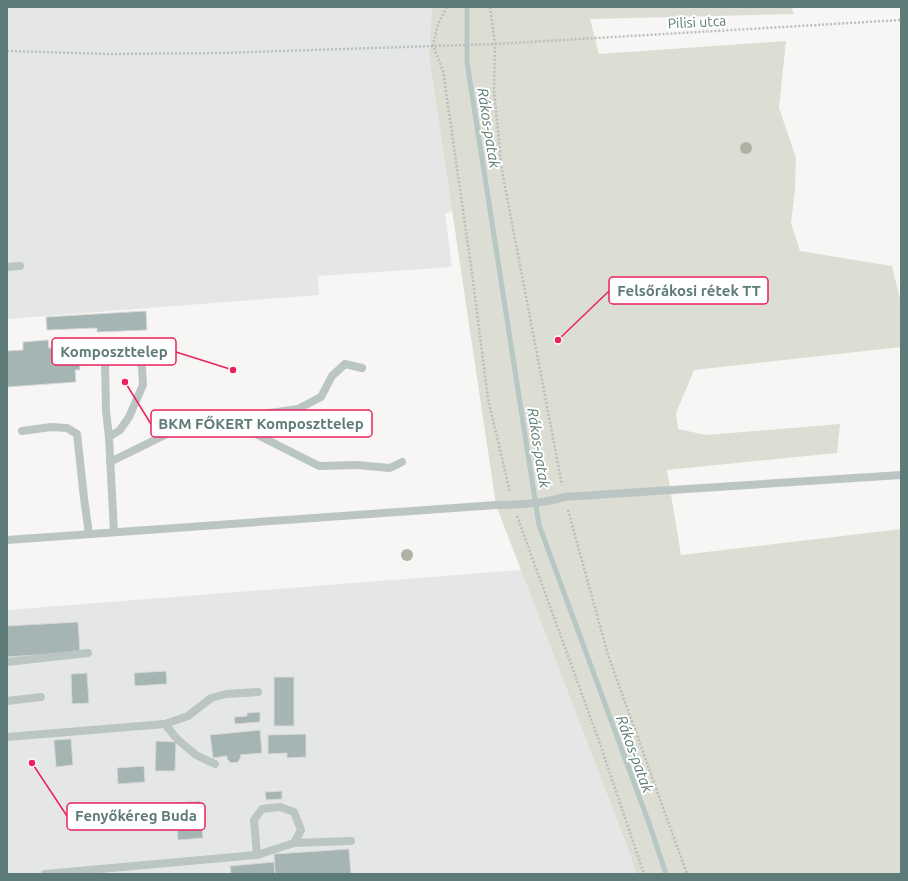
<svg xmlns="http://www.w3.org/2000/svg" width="908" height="881" font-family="Ubuntu,sans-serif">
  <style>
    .built { fill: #e5e7e6 }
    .green { fill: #dcddd3 }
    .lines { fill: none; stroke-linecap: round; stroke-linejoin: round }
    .stream { stroke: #b5c8c3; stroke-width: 5 }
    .building { fill: #a4b5b4; stroke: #d9d8d7 }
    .path { stroke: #b8bfbe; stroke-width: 2.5; stroke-dasharray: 2 2; stroke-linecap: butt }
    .lane { stroke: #bbc5c4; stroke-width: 8 }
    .tree { fill: #aeb1a3 }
    .labels { text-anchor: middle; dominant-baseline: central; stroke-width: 4; stroke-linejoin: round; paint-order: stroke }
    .street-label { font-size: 14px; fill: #5d7b78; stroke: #fff }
    .water-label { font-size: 15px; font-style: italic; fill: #5c7c73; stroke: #fff }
    .leader { fill: none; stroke: #ea225b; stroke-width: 1.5 }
    .callout-dot { fill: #ea225b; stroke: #fff; stroke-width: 1.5 }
    .callout { fill: #fff; stroke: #ea225b; stroke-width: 1.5 }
    .callout-label { font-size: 15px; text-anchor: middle; font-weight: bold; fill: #5d7b78 }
  </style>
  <rect width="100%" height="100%" fill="#f8f6f4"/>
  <g class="built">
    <path d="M7,7H432L429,56L452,210L445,214L452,267L318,276L319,295L7,319Z"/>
    <path d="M521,570L630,854L636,874H7V610Z"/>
  </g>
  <path class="green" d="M432,7H791L794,14L590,19L599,54L786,41L779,108L796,158L795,189L791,223L800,251L892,266L901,303V347L694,370L676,413L678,429L706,435L840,424L837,453L667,470L681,555L901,529V874H636L630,854L496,505L429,56Z"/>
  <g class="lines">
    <path class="stream" d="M467,7V62L539,525L650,826L666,874"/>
  </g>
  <g class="building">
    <path d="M146,311L147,330L97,332V328L47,330L46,317Z"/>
    <path d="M48,340L49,348L74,347V356H79L80,370H75L76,382L7,387V351L23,350V342Z"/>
    <path d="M78,622L80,652L7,657V626Z"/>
    <path d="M166,671L167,684L135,686L134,673Z"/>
    <path d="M87,673L89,703L72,704L71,674Z"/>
    <rect x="274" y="677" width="20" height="49"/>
    <path d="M260,712V722L235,724L234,717L247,716V713Z"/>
    <path d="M260,730L262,753L240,755L241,757L238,762L231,763L227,759V756L213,758L210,735Z"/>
    <path d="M306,734V757L287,758V753L268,754V735Z"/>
    <path d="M71,739L73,765L56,767L54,740Z"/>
    <path d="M156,741L176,742L175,771H155Z"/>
    <path d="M144,766L145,782L118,784L117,768Z"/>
    <path d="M282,791V799L266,800L265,792Z"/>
    <path d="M200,801L203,838L178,840L175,803Z"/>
    <path d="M349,849L351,874H275L274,854Z"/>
    <path d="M274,862L275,874H231L230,866Z"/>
  </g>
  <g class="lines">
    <g class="path">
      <path d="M447,7L438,24L433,45L443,71L472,273L488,399L510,492"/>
      <path d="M490,7L495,44L494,91L502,171L562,485"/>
      <path d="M7,51L110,54L222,53L495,44L901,20"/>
      <path d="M568,510L608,655L687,874"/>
      <path d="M517,516L598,738L644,874"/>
    </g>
    <g class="lane">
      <path d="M7,267L20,266"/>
      <path d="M236,424L263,414L298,409L321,397L332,376L345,364L362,368"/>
      <path d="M22,431L51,427L67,428L77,434L84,498L89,534"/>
      <path d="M109,437L106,411L105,360C114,351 118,350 130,350L137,355L142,367L143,385L129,417L120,430L109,437L114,532"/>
      <path d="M110,462L169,433L216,425L236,424L319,466L357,465L390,468L402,462"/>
      <path d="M7,540L496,505C519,505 542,504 564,497L901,475"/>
      <path d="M7,662L88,653"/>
      <path d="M7,701L41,697"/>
      <path d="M165,724L188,716L211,698L226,694L258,692"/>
      <path d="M7,737L165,724L177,739L196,755L215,764"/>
      <path d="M257,855L254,820L262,809L280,807L294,812L301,830L294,843"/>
      <path d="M45,874L257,855L294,843L351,841"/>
    </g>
  </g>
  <g class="tree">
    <circle cx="746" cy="148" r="6"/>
    <circle cx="407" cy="555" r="6"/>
  </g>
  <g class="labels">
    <g class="street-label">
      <text transform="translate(697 22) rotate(-3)">Pilisi utca</text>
    </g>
    <g class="water-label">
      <text transform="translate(489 128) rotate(81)">Rákos-patak</text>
      <text transform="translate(539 448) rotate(81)">Rákos-patak</text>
      <text transform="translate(635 754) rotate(70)">Rákos-patak</text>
    </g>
  </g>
  <path class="leader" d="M558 340L609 291M233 370L176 352M125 382L151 424M32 763L67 816"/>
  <g class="callout-dot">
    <circle cx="558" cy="340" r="4"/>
    <circle cx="233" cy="370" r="4"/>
    <circle cx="125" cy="382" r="4"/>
    <circle cx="32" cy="763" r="4"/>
  </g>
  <g class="callout">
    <rect x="609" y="277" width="159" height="27" rx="4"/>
    <rect x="52" y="338" width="124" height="27" rx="4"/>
    <rect x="151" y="410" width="221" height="27" rx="4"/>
    <rect x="67" y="803" width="138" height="27" rx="4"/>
  </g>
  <g class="callout-label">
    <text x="689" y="296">Felsőrákosi rétek TT</text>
    <text x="114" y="357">Komposzttelep</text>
    <text x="261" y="429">BKM FŐKERT Komposzttelep</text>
    <text x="136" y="821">Fenyőkéreg Buda</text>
  </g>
  <rect width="908" height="881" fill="none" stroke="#5d7b78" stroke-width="16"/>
</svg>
